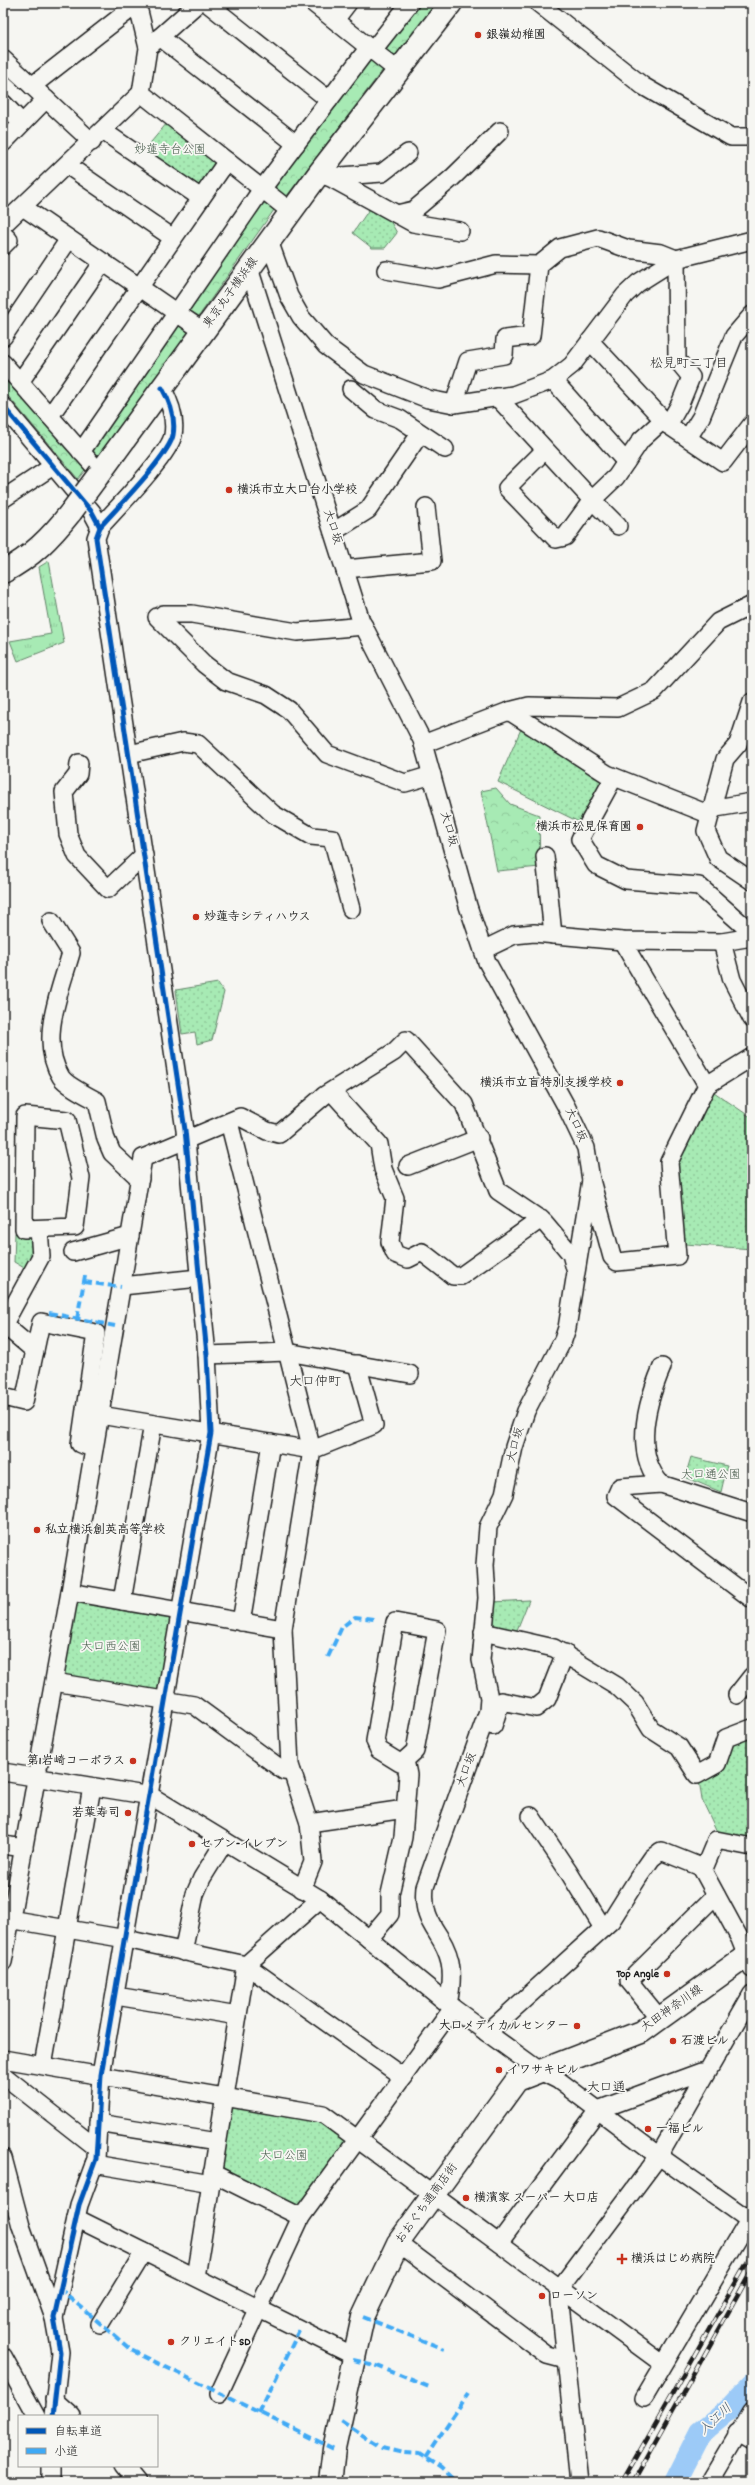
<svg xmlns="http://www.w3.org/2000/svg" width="755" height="2485" font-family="Dekko,'Klee One',sans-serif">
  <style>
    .grass { fill: url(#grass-tufts); stroke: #628368 }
    .forest { fill: url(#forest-crowns); stroke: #628368 }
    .park { fill: url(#park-dots); stroke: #628368 }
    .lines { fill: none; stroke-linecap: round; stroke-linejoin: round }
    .river { stroke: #9ccaf7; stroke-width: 22 }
    .minor-casing { stroke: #1c1c1c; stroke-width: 20 }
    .major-casing { stroke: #1c1c1c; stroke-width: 25 }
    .minor { stroke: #f6f6f2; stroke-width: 17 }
    .major { stroke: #f6f6f2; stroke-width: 22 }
    .rail-casing { stroke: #1c1c1c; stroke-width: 4.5 }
    .rail { stroke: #f6f6f2; stroke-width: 3; stroke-dasharray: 9; stroke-linecap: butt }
    .major-bridge-casing { stroke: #1c1c1c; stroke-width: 25; stroke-linecap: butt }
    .major-bridge { stroke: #f6f6f2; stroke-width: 22 }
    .quiet { stroke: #3fa9f5; stroke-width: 4; stroke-dasharray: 8 4; stroke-linecap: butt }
    .cycleway-casing { stroke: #f6f6f2; stroke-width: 8 }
    .cycleway { stroke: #0057b8; stroke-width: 5 }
    .poi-dot { fill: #c8321e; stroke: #f6f6f2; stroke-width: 1.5 }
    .labels { text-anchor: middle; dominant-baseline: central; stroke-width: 3.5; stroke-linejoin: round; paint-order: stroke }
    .poi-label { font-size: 12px; font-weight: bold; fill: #1c1c1c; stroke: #f6f6f2; text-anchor: start }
    .park-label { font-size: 12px; fill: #465a4a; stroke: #f6f6f2 }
    .street-label { font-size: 12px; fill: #1c1c1c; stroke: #f6f6f2 }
    .neighbourhood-label { font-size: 13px; fill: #1c1c1c; stroke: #f6f6f2 }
    .water-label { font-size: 13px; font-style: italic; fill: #495969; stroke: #f6f6f2 }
  </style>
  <defs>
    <pattern id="grass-tufts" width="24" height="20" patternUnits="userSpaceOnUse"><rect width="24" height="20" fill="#a7eab4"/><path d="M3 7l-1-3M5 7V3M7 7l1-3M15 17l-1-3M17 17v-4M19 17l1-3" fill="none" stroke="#8fc89a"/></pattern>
    <pattern id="forest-crowns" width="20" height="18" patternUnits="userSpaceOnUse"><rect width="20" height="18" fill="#a7eab4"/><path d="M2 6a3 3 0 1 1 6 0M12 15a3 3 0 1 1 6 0" fill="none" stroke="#8fc89a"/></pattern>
    <pattern id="park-dots" width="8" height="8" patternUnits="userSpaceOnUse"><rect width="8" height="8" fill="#a7eab4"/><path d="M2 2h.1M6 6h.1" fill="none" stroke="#8fc89a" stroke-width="1.8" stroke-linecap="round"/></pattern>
  </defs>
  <rect width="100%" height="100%" fill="#f6f6f2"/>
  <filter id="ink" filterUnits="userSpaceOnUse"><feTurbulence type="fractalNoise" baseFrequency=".025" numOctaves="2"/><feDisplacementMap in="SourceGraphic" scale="8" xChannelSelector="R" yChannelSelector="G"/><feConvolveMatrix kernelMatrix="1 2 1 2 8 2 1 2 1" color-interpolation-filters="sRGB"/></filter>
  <g filter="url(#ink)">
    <path class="grass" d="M49,561L64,643L18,661L10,641L51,634L39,567Z"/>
    <g class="forest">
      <path d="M418,3H442L396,60L382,48Z"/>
      <path d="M371,57L385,67L286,197L272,187Z"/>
      <path d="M261,200L274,210L199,316L188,310Z"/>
      <path d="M179,325L192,335L100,459L90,452Z"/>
      <path d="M3,367L88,466L78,479L3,390Z"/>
      <path d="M496,788L510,804L539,815L540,867L497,871L481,791Z"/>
    </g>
    <g class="park">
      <path d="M167,123L223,164L201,195L141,154Z"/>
      <path d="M370,208L389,219L397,233L385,248H372L353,233Z"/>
      <path d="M521,729L606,778L581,823L498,782Z"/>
      <path d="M218,983L224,992L212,1040L197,1044L195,1032L182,1034L176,990Z"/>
      <path d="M711,1090L752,1118V1249L685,1244L673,1161Z"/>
      <path d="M15,1233H30L34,1236L35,1255L26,1269L14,1262Z"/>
      <path d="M691,1457L727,1466L721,1492L685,1477Z"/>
      <path d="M529,1600L515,1635L490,1626L492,1602Z"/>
      <path d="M73,1602L171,1619L160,1694L59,1677Z"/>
      <path d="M752,1734V1844L720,1838L702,1800L699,1780L729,1739Z"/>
      <path d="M232,2105L322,2122L348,2142L299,2209L221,2171Z"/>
    </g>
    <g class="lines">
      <path class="river" d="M675,2482L700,2433L728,2410L752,2384"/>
      <defs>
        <g id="minor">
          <path d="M137,3L148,48L141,93L290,211"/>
          <path d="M207,3L329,100"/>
          <path d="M313,3L397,70"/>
          <path d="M538,3L643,86L731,137H752"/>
          <path d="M335,20L348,3"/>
          <path d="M160,37L296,144"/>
          <path d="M152,44L198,3"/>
          <path d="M373,50L410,3"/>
          <path d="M3,59L32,86L137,4"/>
          <path d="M46,99L92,142"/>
          <path d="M3,103L22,123"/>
          <path d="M103,131L201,198"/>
          <path d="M3,143L46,99L32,86"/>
          <path d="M67,165L173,238"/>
          <path d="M320,172L413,223L460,231"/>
          <path d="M328,177L382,173L408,153"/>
          <path d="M23,207L203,331"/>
          <path d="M397,214L414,210L452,178L500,131"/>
          <path d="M3,225L141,93"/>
          <path d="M3,234L9,240L3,246"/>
          <path d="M269,241L289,296L301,317L326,346L364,374L428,399L454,404L513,395L553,380L572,365L625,295L638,283L676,259L752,240"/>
          <path d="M249,268L361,621L422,740L468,906L487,962L566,1106L586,1148L591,1180L567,1328L563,1340L526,1411L514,1447L504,1494L488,1527L485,1565L487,1598L481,1660L489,1698L488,1711L425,1887C421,1927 443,1930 450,1962C453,1977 451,1990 448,2004"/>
          <path d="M386,270L438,279L496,264L539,265L560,248L598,238L628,249L661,253L676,259L677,360L691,377L680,404L668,425"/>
          <path d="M3,337L69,239"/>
          <path d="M590,341L668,425L723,462L752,424"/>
          <path d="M3,363L100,473"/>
          <path d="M553,380L626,462"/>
          <path d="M20,382L103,262"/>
          <path d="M351,389L376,410L400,419L445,449"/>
          <path d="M497,397L592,500L618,526"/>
          <path d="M454,404L468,361L504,355L505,339L531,336L539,265"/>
          <path d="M3,406L92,512L100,527"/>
          <path d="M50,416L227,161"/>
          <path d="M688,438L701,417L734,336L752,315"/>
          <path d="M545,450L507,488L556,539L565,537L592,500L616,477L641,440L663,420"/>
          <path d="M81,452L262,189L369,47"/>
          <path d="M3,499L53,466"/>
          <path d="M333,532L368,510L420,434"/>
          <path d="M345,569L432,561L426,507"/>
          <path d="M163,614H192L297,632L364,626"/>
          <path d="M157,617L204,664L226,681L266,695L289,710L327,754L405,783L432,775"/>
          <path d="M752,702L738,744L725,759L706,831L718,858L752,881"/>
          <path d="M509,711L607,774L708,814L716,808L752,802"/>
          <path d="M423,744L509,711L529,706L618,708L654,691L718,622L752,605"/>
          <path d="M129,754L183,742L198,744L273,814L311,836L332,838L351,909"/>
          <path d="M79,763L78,774L64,792L68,834L77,856L108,889L144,855"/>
          <path d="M614,777L580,839L596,865L626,880L699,886L752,933"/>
          <path d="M545,856L553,935"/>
          <path d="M51,921L71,953C60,992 38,1040 61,1077C66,1085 88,1096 97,1101L106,1139L112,1153L140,1179"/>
          <path d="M722,942L732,980L752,1019"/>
          <path d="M483,950L514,935L534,933L622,941L722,942L752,937"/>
          <path d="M707,1085L752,1057"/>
          <path d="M332,1092L379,1144L383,1169L395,1198L390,1242L395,1254L408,1259L422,1252L453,1276H461L541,1219"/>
          <path d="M25,1116L67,1120L81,1178L75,1227L24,1229Z"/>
          <path d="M229,1122L312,1450L283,1629L290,1765L309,1823L313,1862L302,1889"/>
          <path d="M408,1166L479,1138"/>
          <path d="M591,1180L612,1257L617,1262L677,1256L669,1162L707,1085L622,941"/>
          <path d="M73,1252L130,1236"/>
          <path d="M122,1286L199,1278"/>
          <path d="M3,1324L35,1351"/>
          <path d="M4,1324L41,1256L39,1229"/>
          <path d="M207,1355L287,1352L410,1374"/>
          <path d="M3,1397L24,1402L41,1322L96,1333L80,1444L94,1448"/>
          <path d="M100,1415L312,1450L374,1425L357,1364"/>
          <path d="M661,1484C632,1452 647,1402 662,1367"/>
          <path d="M752,1513L661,1484L620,1487L616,1496L752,1599"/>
          <path d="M70,1592L283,1629"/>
          <path d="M122,1601L153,1424"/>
          <path d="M241,1622L271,1443"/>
          <path d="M483,1632L554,1648L617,1686L635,1703L651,1729L679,1747L697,1775L717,1764L726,1738L752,1728"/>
          <path d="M54,1682L194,1705L284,1771L292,1772"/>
          <path d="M737,1695L752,1676"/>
          <path d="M493,1726L501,1701L536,1708L547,1699L565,1653"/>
          <path d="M3,1772L151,1796L320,1899L453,2008L540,2071L558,2080L659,2156L752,2222"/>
          <path d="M531,1816L568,1871L603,1928"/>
          <path d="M309,1823L405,1809"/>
          <path d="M3,1845L24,1848"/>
          <path d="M703,1871L716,1840L752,1847"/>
          <path d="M3,1918L126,1939L246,1965L403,2077"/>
          <path d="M369,1939L390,1914V1894L403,1837L408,1775L405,1760L415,1751L437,1630L395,1622L375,1741L379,1750L400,1763L405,1760"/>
          <path d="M183,1952L195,1894L202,1878L225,1841"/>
          <path d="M3,1962L70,1592L143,1158L240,1117L267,1131L279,1134L325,1095L394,1052L406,1040L464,1104L498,1191L544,1222L571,1254L575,1269"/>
          <path d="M116,1996L238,2016"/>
          <path d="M660,2019L629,1981L716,1895"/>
          <path d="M487,2033L611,1921L638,1878L652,1858L661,1851L701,1867L740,1939L752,1969"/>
          <path d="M3,2059L323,2114L663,2364"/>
          <path d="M43,2065L92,1787"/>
          <path d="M3,2075L96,2148"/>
          <path d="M98,2123L217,2142"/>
          <path d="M3,2158L21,2226L54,2318"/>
          <path d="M94,2164L211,2184"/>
          <path d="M212,2173L301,2217"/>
          <path d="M76,2218L354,2356"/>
          <path d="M398,2243L547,2355L566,2360"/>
          <path d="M499,2243L598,2110L701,2072L706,2073"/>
          <path d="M196,2277L246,1965L320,1899"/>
          <path d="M100,2324L144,2252"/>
          <path d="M3,2356L36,2416"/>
          <path d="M219,2394L301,2217L453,2008"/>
          <path d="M644,2398L752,2215"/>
          <path d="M54,2400L72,2416"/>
          <path d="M53,2416L60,2352L54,2318L79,2205L96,2159L101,2075L211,1433L207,1355L185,1130L96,538L100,527C116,509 170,454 173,435C176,418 170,402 162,388"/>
          <path d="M737,2433L752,2442"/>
          <path d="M124,2466L137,2482"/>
          <path d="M51,2482V2466"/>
          <path d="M579,2482L560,2303V2288L659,2156L752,1994"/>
          <path d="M710,2482L752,2411"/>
        </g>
        <g id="major">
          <path d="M100,473L320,172L451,3"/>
          <path d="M3,572C32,557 51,537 71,512"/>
          <path d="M330,2482L334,2449L363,2317L398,2243L517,2080L641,2032L752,1952"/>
        </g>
      </defs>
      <use href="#minor" class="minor-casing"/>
      <use href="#major" class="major-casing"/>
      <use href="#minor" class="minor"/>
      <use href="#major" class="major"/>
      <defs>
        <g id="rail">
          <path d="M622,2482L752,2254"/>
          <path d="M633,2482L752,2270"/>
        </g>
      </defs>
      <use href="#rail" class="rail-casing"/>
      <use href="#rail" class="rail"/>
      <defs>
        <path id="major-bridge" d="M71,512L100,473"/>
      </defs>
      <use href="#major-bridge" class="major-bridge-casing"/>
      <use href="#major-bridge" class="major-bridge"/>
      <g class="quiet">
        <path d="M84,1282L121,1287"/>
        <path d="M49,1313L115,1326"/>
        <path d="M77,1319L85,1276"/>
        <path d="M328,1657L342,1627L355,1617L374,1619"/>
        <path d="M59,2288L131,2350L334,2449"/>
        <path d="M363,2317L444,2349"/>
        <path d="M353,2360L375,2365L429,2387"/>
        <path d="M259,2413L300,2329"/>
        <path d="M341,2421L382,2448L403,2453L419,2454L441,2468L456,2482"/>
        <path d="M425,2458L468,2394"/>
      </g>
      <defs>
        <g id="cycleway">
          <path d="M3,406L92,512L100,527"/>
          <path d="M53,2416L60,2352L54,2318L79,2205L96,2159L101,2075L211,1433L207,1355L185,1130L96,538L100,527C116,509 170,454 173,435C176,418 170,402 162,388"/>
        </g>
      </defs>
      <use href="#cycleway" class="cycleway-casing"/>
      <use href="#cycleway" class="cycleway"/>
    </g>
  </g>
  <g class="poi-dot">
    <circle cx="478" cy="35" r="4"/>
    <circle cx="229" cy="490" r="4"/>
    <circle cx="640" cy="827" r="4"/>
    <circle cx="196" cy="917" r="4"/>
    <circle cx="620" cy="1083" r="4"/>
    <circle cx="37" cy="1530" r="4"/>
    <circle cx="133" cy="1761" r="4"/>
    <circle cx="128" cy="1813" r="4"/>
    <circle cx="192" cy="1844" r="4"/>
    <circle cx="667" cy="1974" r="4"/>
    <circle cx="577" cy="2026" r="4"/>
    <circle cx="673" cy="2041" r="4"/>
    <circle cx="499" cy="2070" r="4"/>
    <circle cx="648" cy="2129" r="4"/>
    <circle cx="466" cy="2198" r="4"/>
    <path d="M620 2253h4v4h4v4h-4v4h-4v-4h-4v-4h4z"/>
    <circle cx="542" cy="2296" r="4"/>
    <circle cx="171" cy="2342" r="4"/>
  </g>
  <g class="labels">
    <g class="poi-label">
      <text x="486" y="35">銀嶺幼稚園</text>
      <text x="237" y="490">横浜市立大口台小学校</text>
      <text x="632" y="827" text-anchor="end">横浜市松見保育園</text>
      <text x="204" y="917">妙蓮寺シティハウス</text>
      <text x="612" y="1083" text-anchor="end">横浜市立盲特別支援学校</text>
      <text x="45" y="1530">私立横浜創英高等学校</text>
      <text x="125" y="1761" text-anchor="end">第1岩崎コーポラス</text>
      <text x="120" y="1813" text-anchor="end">若葉寿司</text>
      <text x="200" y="1844">セブン-イレブン</text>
      <text x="659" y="1974" text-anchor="end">Top Angle</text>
      <text x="569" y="2026" text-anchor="end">大口メディカルセンター</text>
      <text x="681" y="2041">石渡ビル</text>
      <text x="507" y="2070">イワサキビル</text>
      <text x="656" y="2129">一福ビル</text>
      <text x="474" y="2198">横濱家 スーパー 大口店</text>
      <text x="631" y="2259">横浜はじめ病院</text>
      <text x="550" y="2296">ローソン</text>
      <text x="179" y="2342">クリエイトSD</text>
    </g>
    <g class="park-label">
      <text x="170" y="150">妙蓮寺台公園</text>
      <text x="711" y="1475">大口通公園</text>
      <text x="111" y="1647">大口西公園</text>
      <text x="284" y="2156">大口公園</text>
    </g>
    <g class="street-label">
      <text transform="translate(231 293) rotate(-54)">東京丸子横浜線</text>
      <text transform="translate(332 527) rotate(72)">大口坂</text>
      <text transform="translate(448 829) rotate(74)">大口坂</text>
      <text transform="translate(575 1125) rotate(65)">大口坂</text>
      <text transform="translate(516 1445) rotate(-75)">大口坂</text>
      <text transform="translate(467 1770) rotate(-70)">大口坂</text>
      <text transform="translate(672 2009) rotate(-35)">大田神奈川線</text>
      <text transform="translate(427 2204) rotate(-54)">おおぐち通商店街</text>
    </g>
    <g class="neighbourhood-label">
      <text x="689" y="364">松見町二丁目</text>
      <text x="315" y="1382">大口仲町</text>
      <text x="606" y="2088">大口通</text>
    </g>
    <g class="water-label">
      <text transform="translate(716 2420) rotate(-43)">入江川</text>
    </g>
  </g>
  <rect width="755" height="2485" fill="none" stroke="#f6f6f2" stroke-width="16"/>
  <rect x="8" y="8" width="739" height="2469" fill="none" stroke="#1c1c1c" stroke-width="1.5" filter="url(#ink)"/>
  <rect x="18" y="2415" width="140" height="52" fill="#f6f6f2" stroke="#9f9f9c"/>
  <rect x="26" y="2428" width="20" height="6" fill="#0057b8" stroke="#9f9f9c"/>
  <text x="54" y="2435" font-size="12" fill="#1c1c1c">自転車道</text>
  <rect x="26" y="2448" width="20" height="6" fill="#3fa9f5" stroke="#9f9f9c"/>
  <text x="54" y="2455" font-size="12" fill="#1c1c1c">小道</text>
</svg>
